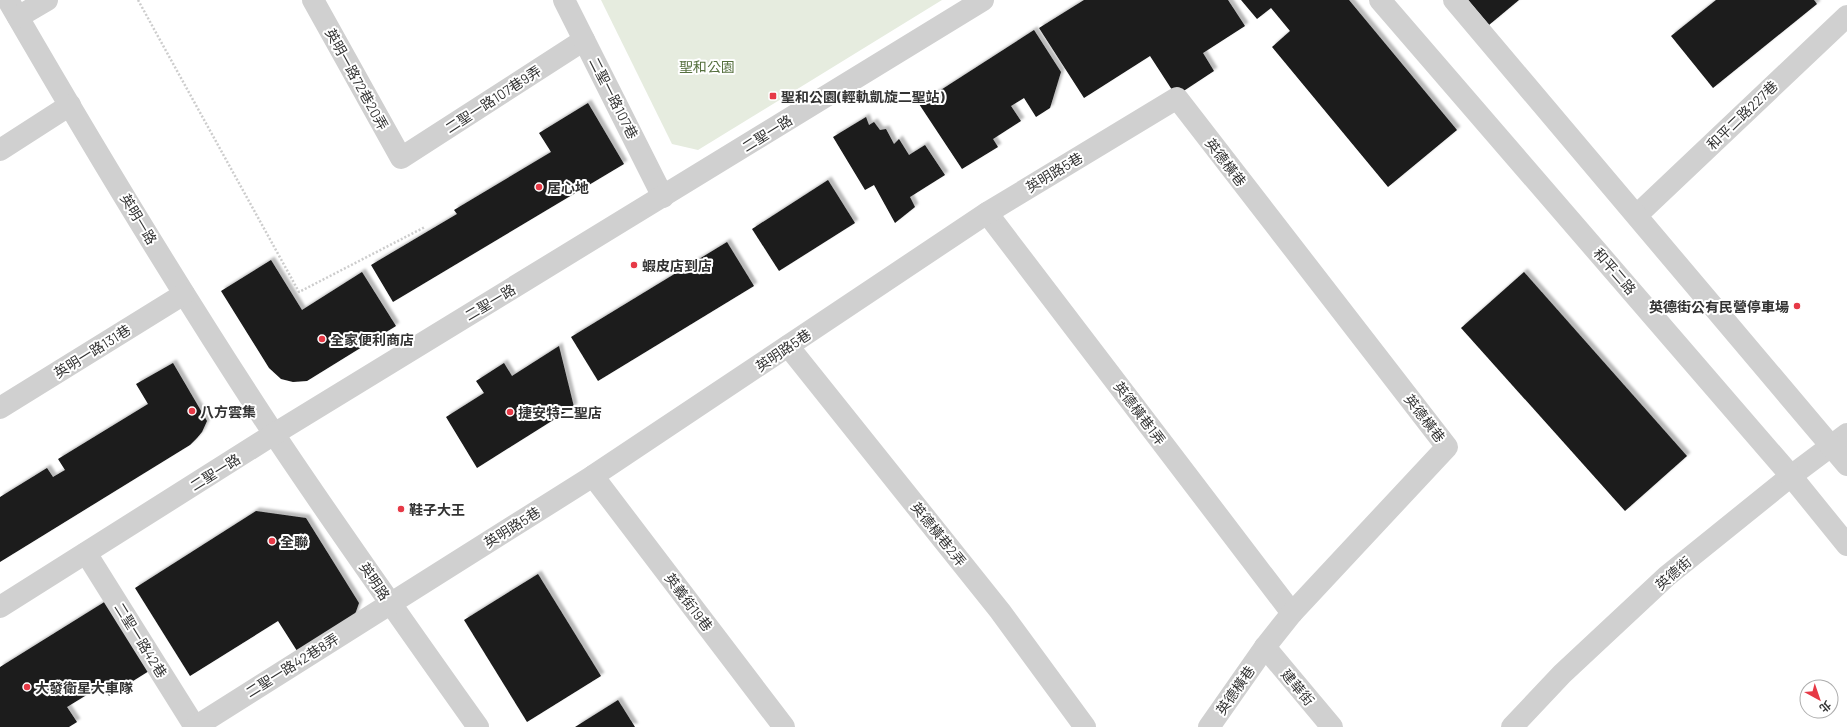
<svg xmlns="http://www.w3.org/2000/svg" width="1847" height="727" font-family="Barlow,'Noto Sans TC',sans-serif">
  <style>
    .green { fill: #e6ecdf }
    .building { fill: #1a1a1a; filter: url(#shadow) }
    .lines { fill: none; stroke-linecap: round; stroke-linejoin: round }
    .path { stroke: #cdcdcd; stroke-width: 2.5; stroke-dasharray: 2 2; stroke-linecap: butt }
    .minor { stroke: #d0d0d0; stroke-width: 22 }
    .tertiary { stroke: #d0d0d0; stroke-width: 22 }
    .poi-dot { fill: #e63946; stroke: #fff; stroke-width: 1.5 }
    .labels { text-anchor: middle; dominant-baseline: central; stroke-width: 4; stroke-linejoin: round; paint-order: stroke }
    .park-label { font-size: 14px; fill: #56703f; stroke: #fff }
    .street-label { font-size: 14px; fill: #333; stroke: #fff }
    .poi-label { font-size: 14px; font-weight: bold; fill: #333; stroke: #fff; text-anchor: start }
  </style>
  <defs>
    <filter id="shadow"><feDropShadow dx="3.5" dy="-3.5" stdDeviation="1" flood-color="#0004"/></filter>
  </defs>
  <rect width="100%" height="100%" fill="#fff"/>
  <path class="green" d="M601,0H942L698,150L672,144Z"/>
  <g class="building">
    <path d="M1084,0H1228L1245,26L1203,53L1214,71L1176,96L1150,56L1084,98L1039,28Z"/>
    <path d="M1241,0H1349L1457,130L1388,187L1272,47L1290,31L1271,8L1257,19Z"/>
    <path d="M1468,0H1519L1489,25Z"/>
    <path d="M1716,0H1814L1817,4L1713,88L1671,36Z"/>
    <path d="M1034,30L1061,72L1050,108L1036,117L1024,98L1011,106L1021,121L993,139L998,147L962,169L919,104Z"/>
    <path d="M588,103L624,164L393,302L371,265L457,214L454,210L551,152L539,133Z"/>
    <path d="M866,117L869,125L874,122L880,130L886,129L894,144L899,139L909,155L925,145L945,175L910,197L915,207L895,223L874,185L865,190L833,137Z"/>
    <path d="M828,180L855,223L779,271L752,229Z"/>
    <path d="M727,242L754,286L598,381L571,337Z"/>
    <path d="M271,260L302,310L362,272L396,326L307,381L293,382L281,379L269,368L221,291Z"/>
    <path d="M1524,272L1687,456L1625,511L1461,328Z"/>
    <path d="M559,346L574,407L477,468L446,417L484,393L476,381L504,363L512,376Z"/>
    <path d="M173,363L207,421L202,432L197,438L190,445L0,562V497L47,468L53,477L65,470L58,459L148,404L136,384Z"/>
    <path d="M256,511L306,518L359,603L353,620L299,654L278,621L190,676L135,588Z"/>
    <path d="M538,574L601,676L527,722L464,620Z"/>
    <path d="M106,601L149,671L109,696L103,685L67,707L77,722L69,727H0V667Z"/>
    <path d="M618,700L635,727H575Z"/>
  </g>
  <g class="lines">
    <path class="path" d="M138,0L299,292L425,227"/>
    <g class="minor">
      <path d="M8,0C93,147 181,293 274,434C340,533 409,630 478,727"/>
      <path d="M313,0L401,158L584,40"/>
      <path d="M564,0L663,197"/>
      <path d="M18,17L47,0"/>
      <path d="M0,150L70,105"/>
      <path d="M987,213L1292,613"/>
      <path d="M1637,215L1847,16"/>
      <path d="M788,346L1000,611L1085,727"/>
      <path d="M0,408L184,294"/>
      <path d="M593,476L784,727"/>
      <path d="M86,553L195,727"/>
      <path d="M0,607L274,434L983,0"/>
      <path d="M1265,647L1332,727"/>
      <path d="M195,727L593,476L987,213L1177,98L1447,447L1292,613L1265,647L1209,727"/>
      <path d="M1512,727L1562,674L1667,576L1791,476L1847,434"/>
    </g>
    <g class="tertiary">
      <path d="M1380,0L1791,476L1847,545"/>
      <path d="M1454,0L1847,465"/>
    </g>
  </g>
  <g class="poi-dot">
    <rect x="769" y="92" width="8" height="8" rx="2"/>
    <circle cx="539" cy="187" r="4"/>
    <circle cx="634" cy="265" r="4"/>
    <circle cx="1797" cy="306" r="4"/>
    <circle cx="322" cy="339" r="4"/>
    <circle cx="192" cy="411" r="4"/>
    <circle cx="510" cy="412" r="4"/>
    <circle cx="401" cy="509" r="4"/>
    <circle cx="272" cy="541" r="4"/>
    <circle cx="27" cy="687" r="4"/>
  </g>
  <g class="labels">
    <g class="park-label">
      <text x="707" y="66">聖和公園</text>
    </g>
    <g class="street-label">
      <text transform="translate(357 79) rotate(61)">英明一路72巷20弄</text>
      <text transform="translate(614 98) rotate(63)">二聖一路107巷</text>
      <text transform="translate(493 99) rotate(-33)">二聖一路107巷9弄</text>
      <text transform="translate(1742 115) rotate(-44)">和平二路227巷</text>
      <text transform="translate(767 133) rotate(-32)">二聖一路</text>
      <text transform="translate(1226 162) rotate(52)">英德橫巷</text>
      <text transform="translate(1054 172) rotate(-31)">英明路5巷</text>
      <text transform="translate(139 219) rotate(59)">英明一路</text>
      <text transform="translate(1615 271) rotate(49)">和平二路</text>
      <text transform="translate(490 302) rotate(-31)">二聖一路</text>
      <text transform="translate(783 350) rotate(-34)">英明路5巷</text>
      <text transform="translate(92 351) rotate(-32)">英明一路131巷</text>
      <text transform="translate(1140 413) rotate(53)">英德橫巷1弄</text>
      <text transform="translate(1425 418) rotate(52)">英德橫巷</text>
      <text transform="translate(215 472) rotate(-32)">二聖一路</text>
      <text transform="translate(512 527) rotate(-32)">英明路5巷</text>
      <text transform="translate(939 534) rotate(51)">英德橫巷2弄</text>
      <text transform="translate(1673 573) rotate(-41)">英德街</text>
      <text transform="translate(375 581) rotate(56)">英明路</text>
      <text transform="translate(689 602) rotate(53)">英義街19巷</text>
      <text transform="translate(141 640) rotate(58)">二聖一路42巷</text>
      <text transform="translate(292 665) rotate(-32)">二聖一路42巷8弄</text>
      <text transform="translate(1298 687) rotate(50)">建華街</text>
      <text transform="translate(1235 690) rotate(-55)">英德橫巷</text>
    </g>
    <g class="poi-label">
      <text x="781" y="96">聖和公園(輕軌凱旋二聖站)</text>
      <text x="547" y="187">居心地</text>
      <text x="642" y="265">蝦皮店到店</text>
      <text x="1789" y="306" text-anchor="end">英德街公有民營停車場</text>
      <text x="330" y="339">全家便利商店</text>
      <text x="200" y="411">八方雲集</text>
      <text x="518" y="412">捷安特二聖店</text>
      <text x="409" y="509">鞋子大王</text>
      <text x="280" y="541">全聯</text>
      <text x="35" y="687">大發衛星大車隊</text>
    </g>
  </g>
  <g transform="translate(1819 699) rotate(140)"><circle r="19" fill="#ffffff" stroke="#adadad"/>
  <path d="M0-3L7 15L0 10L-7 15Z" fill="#e63946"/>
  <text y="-6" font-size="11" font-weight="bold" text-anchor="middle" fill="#333333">北</text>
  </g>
</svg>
